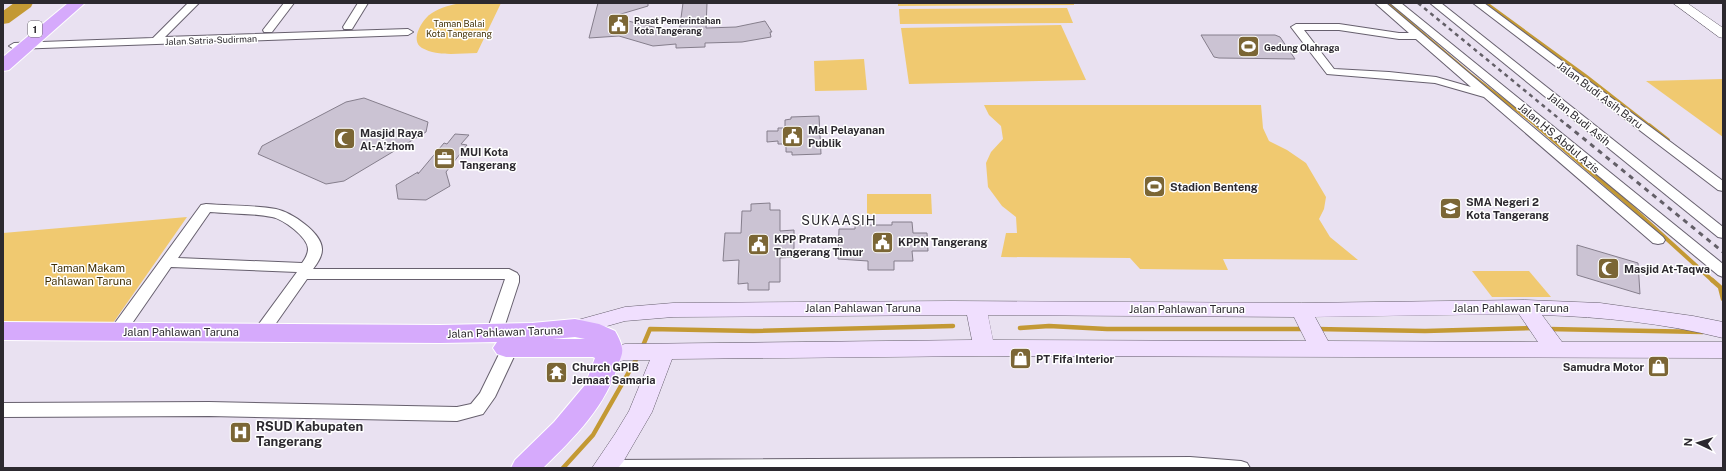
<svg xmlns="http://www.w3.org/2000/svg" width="1726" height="471" font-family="'Public Sans',sans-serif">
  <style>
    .green { fill: #f0c970 }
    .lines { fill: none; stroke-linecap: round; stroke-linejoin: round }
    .stream-far2 { stroke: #c39934; stroke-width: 3 }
    .stream-far1 { stroke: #c39934; stroke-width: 4 }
    .stream { stroke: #c39934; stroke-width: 4.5 }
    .river { fill: #c39934; fill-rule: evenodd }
    .building { fill: #cbc3d3; stroke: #857e8c }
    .minor-casing { stroke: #67606e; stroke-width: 2 }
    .tertiary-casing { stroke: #67606e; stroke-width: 1 }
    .secondary-casing { stroke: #67606e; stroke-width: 1 }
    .trunk-casing { stroke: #fff; stroke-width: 2 }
    .minor { fill: #fff; fill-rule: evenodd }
    .tertiary { fill: #fff; fill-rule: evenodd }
    .secondary { fill: #f0dffe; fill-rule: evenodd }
    .trunk { fill: #d6aafc; fill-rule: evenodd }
    .rail-far1 { stroke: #635f67; stroke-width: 2.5; stroke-dasharray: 4 4; stroke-linecap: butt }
    .rail { stroke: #635f67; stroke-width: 3; stroke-dasharray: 5 5; stroke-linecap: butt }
    .labels { text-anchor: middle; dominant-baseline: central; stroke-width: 3; stroke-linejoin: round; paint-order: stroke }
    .far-poi-label { font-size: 9px; font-weight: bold; fill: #2c292f; stroke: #fff; text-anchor: start }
    .far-park-label { font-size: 9px; fill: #413004; stroke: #fff }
    .far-street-label { font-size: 9px; fill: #2c292f; stroke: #fff }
    .shield { fill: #fff; stroke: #6b696d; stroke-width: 1 }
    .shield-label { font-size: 10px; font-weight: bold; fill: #2c292f }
    .street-label { font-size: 11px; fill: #2c292f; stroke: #fff }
    .poi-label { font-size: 11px; font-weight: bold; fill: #2c292f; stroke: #fff; text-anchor: start }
    .park-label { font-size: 11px; fill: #413004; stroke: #fff }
    .quarter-label { font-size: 13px; letter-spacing: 1px; fill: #2c292f; stroke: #fff }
    .near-poi-label { font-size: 13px; font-weight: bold; fill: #2c292f; stroke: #fff; text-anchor: start }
  </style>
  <rect width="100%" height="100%" fill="#e9e1f1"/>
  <g class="green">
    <path d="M461,3H501L477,53C460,53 438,57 422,48C409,40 423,18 432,13C441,7 451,5 461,3Z"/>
    <path d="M898,3H1074V5L898,6Z"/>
    <path d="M1067,8L1073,23L900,24L899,9Z"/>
    <path d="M1061,25L1086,80L909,84L901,28Z"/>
    <path d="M864,59L867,90L815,91L814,61Z"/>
    <path d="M1723,79V137L1646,81Z"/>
    <path d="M984,105H1261L1263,128L1269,141L1287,150L1306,163L1326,197L1324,209L1319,219L1330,237L1358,260L1223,259L1228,270L1140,269L1130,258L1001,257L1006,233H1017L1016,217L1002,206L988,187L986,163L991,152L1003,139L1001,126L989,115Z"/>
    <path d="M867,194H931L932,214H867Z"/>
    <path d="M187,217L113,323L3,322V233Z"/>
    <path d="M1472,271H1529L1551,297H1492Z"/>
  </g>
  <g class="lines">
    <g class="stream-far2">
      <path d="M1387,3L1470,74L1537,126"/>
      <path d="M1486,3L1586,76L1650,126"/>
    </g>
    <g class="stream-far1">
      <path d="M1536,125L1626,202L1713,281"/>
      <path d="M1649,125L1668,140"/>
    </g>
    <g class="stream">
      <path d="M1712,280L1720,287L1723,299"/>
      <path d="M1020,328L1049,326L1107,329H1305"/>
      <path d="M1316,329L1425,331L1533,328"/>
      <path d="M1548,329L1703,332"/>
      <path d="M642,348L650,329L753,331L953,326"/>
      <path d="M563,468L593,435L638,356"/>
    </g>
    <path class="river" d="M14,3H33L31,7L9,23L3,24V11Z"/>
  </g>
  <g class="building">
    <path d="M598,3H648V6L611,17L679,33L683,3H707L706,28L736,27L765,21L772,32H770L771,37L742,42L705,43V47L676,48V44L653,46L619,36L589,38Z"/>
    <path d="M1201,35H1275L1280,37L1295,59L1219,58L1214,57Z"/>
    <path d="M364,98L428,122L426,132L344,181L326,184L258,154L262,146L346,102Z"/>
    <path d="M819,116L821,154L792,155V152H786V144H778V141L767,142V131H778V128H785V120L791,119V117Z"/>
    <path d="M455,134L469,135L461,144L467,145L446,172L450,186L426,200L398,199L396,185L418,172V174L444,143L447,144Z"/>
    <path d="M770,203V210H780V231L794,230V257L780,258V282H769V290H748V283L738,284L739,260L723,261L725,233H741L742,211H751V204Z"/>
    <path d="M892,222H912L913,233H927L928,251H912L913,261H894V270H868V261L838,259L839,229H855V225H892Z"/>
    <path d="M1577,245L1638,263L1640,294L1577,275Z"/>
  </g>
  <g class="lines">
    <defs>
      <g id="minor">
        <path d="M188,3H199L165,37L408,29L413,32L408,35L14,49L9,46L14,43L153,38Z"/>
        <path d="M284,3H294L272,32H264L263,30Z"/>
        <path d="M358,3H368L352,29H344L343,27Z"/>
        <path d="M1375,3H1386L1663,237L1665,240L1663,243L1658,244L1653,243L1484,97L1435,83L1327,74L1291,27L1296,24H1339L1399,33H1409ZM1304,30H1339L1399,39H1416L1471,87L1436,77L1389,72L1334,69Z"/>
        <path d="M1390,3H1401L1723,264V277L1718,275Z"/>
        <path d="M1430,3H1441L1723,227V238L1718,237Z"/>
        <path d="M1473,3H1484L1723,181V191L1718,190Z"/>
        <path d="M206,204C229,206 254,205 276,209C291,212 323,233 322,250C322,256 317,264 313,269H509L517,273L519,276V282L502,334L500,338L494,340L488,338L486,334L505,279H307L267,336L261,338L255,336L253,332L297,272L171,267L124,335L118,337L112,335L110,331L112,327L201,205ZM210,212C230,214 252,213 272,217C283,219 308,237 308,249C308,254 305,259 302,263L178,258Z"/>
        <path d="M510,342L516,344L518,348L495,397L483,414L457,421L209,416L3,417V403L209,402L457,407L471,404L480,393L504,344Z"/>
        <path d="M1190,457L1241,461L1247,463L1250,468L596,467L599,462L605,460Z"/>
      </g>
      <path id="tertiary" d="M1673,3H1687L1723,28V38L1719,37Z"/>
      <path id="secondary" d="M1525,300L1600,303L1693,316L1723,322V338C1663,323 1603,317 1542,315L1562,342H1723V358L984,356L672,359L652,412L623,462L618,468H592L615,434L629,411L650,360H625L609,364L601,362L598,356L601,350L625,344L972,340L967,315L673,317L625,321L575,335L567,333L564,328L567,323L625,307L673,303L951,301L1301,303ZM1519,314L1538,342L1328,341L1315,317ZM988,315L1294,317L1306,341L993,340Z"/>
      <g id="trunk">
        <path d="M68,3H85L9,70L3,71V57Z"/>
        <path d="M575,319L599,324L615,331C618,336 621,342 622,348C623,353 621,357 619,362C607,405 575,437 543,468H511L515,460L554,422L585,385L595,358L593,357H506L497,354L493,348L497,342L440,343L3,340V322L440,325L532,323ZM575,337L585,339H552Z"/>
      </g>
    </defs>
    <use href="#minor" class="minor-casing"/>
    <use href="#tertiary" class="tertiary-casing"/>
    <use href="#secondary" class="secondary-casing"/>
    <use href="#trunk" class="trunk-casing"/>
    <use href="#minor" class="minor"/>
    <use href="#tertiary" class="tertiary"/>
    <use href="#secondary" class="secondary"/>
    <use href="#trunk" class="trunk"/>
    <path class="rail-far1" d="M1418,3L1568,126"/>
    <path class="rail" d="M1567,125L1723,252"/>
  </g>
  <defs>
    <symbol id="civic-square" viewBox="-11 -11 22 22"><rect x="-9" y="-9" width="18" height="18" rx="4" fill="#7b6635" stroke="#fff"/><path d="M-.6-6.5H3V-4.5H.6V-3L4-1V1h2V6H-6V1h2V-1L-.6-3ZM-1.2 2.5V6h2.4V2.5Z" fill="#fff"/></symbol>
    <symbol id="stadium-square" viewBox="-11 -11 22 22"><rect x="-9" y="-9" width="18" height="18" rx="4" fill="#7b6635" stroke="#fff"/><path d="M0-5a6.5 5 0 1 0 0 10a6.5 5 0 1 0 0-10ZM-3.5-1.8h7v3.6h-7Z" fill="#fff"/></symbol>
    <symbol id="mosque-square" viewBox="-11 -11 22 22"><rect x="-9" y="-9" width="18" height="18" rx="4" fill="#7b6635" stroke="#fff"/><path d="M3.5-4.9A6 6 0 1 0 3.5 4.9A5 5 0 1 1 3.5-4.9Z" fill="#fff"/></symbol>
    <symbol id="office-square" viewBox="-11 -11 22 22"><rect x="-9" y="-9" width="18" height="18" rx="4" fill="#7b6635" stroke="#fff"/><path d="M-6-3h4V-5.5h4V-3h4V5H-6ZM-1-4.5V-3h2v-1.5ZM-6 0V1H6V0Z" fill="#fff"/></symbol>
    <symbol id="school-square" viewBox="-11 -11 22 22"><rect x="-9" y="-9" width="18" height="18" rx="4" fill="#7b6635" stroke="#fff"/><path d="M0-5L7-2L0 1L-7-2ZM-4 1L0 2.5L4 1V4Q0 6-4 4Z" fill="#fff"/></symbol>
    <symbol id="shop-square" viewBox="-11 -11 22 22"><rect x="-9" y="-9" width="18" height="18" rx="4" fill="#7b6635" stroke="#fff"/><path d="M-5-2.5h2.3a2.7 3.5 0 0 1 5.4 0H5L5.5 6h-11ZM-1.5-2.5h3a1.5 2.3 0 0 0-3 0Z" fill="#fff"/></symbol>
    <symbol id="temple-square" viewBox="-11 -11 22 22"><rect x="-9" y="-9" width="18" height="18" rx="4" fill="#7b6635" stroke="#fff"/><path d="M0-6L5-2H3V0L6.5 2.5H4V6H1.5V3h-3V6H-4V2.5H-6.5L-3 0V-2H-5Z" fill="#fff"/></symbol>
    <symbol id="hospital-square" viewBox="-11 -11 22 22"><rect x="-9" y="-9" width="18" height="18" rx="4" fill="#7b6635" stroke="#fff"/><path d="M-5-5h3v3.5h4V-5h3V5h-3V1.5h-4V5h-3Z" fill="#fff"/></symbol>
  </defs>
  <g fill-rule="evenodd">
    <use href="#civic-square" x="606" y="12" width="25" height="25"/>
    <use href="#stadium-square" x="1236" y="34" width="25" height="25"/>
    <use href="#civic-square" x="780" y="124" width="25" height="25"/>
    <use href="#mosque-square" x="332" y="126" width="25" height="25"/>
    <use href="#office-square" x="432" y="146" width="25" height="25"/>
    <use href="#stadium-square" x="1142" y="174" width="25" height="25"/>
    <use href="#school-square" x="1438" y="196" width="25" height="25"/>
    <use href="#civic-square" x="870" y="230" width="25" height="25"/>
    <use href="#civic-square" x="746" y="232" width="25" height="25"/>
    <use href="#mosque-square" x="1596" y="256" width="25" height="25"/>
    <use href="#shop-square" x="1008" y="346" width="25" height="25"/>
    <use href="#shop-square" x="1646" y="354" width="25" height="25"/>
    <use href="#temple-square" x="544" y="360" width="25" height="25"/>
    <use href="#hospital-square" x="228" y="420" width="25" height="25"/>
  </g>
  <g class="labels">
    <g class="far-poi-label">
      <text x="634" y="20">Pusat Pemerintahan<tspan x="634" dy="10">Kota Tangerang</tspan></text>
      <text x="1264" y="47">Gedung Olahraga</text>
    </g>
    <g class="far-park-label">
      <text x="459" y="23">Taman Balai<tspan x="459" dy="10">Kota Tangerang</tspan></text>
    </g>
    <g class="far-street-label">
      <text transform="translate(211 40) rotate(-2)">Jalan Satria-Sudirman</text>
    </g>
    <rect class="shield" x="28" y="21" width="14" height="16" rx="3"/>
    <g class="shield-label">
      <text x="35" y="29">1</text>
    </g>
    <g class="street-label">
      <text transform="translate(1600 95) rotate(37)">Jalan Budi Asih Baru</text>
      <text transform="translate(1579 119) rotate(39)">Jalan Budi Asih</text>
      <text transform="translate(1559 138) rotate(40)">Jalan HS Abdul Azis</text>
      <text x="863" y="308">Jalan Pahlawan Taruna</text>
      <text x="1511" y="308">Jalan Pahlawan Taruna</text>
      <text x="1187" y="309">Jalan Pahlawan Taruna</text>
      <text x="181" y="332">Jalan Pahlawan Taruna</text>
      <text transform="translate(505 332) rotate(-2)">Jalan Pahlawan Taruna</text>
    </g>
    <g class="poi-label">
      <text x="808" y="130">Mal Pelayanan<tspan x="808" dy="13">Publik</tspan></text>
      <text x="360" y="133">Masjid Raya<tspan x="360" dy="13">Al-A'zhom</tspan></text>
      <text x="460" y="152">MUI Kota<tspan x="460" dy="13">Tangerang</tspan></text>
      <text x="1170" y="187">Stadion Benteng</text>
      <text x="1466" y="202">SMA Negeri 2<tspan x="1466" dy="13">Kota Tangerang</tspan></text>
      <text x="774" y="239">KPP Pratama<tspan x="774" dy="13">Tangerang Timur</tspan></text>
      <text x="898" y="242">KPPN Tangerang</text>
      <text x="1624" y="269">Masjid At-Taqwa</text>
      <text x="1036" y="359">PT Fifa Interior</text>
      <text x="572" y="367">Church GPIB<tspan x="572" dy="13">Jemaat Samaria</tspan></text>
      <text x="1644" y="367" text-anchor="end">Samudra Motor</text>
    </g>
    <g class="park-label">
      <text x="88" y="268">Taman Makam<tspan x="88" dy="13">Pahlawan Taruna</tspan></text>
    </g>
    <g class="quarter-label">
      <text x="839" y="220">SUKAASIH</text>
    </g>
    <g class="near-poi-label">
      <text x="256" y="426">RSUD Kabupaten<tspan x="256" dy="15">Tangerang</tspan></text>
    </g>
  </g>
  <rect width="1726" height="471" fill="none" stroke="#2c292f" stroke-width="8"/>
  <g transform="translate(1698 443) rotate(274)" stroke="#ffffff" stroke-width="3" paint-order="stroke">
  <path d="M0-3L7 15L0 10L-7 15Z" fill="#2c292f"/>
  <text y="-6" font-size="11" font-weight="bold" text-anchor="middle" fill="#2c292f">N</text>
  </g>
</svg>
